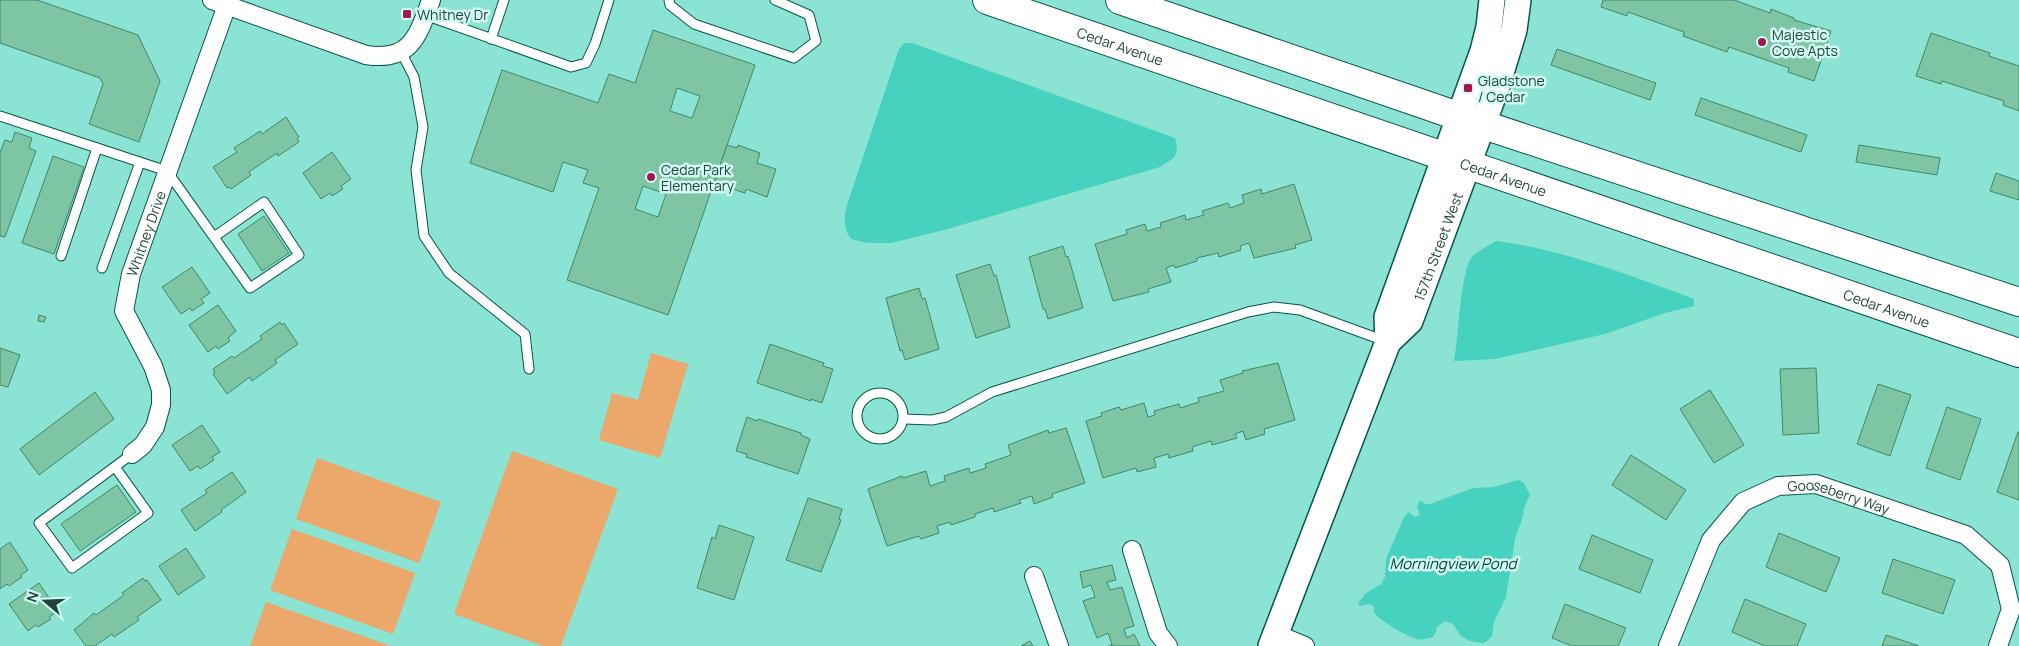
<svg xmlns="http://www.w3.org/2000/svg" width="2019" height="646" font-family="Manrope,sans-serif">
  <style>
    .green { fill: #eca76a }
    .water { fill: #46d2be }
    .building { fill: #7ec6a3; stroke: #418868; fill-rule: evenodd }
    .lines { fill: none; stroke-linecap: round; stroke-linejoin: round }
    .lane-casing { stroke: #06564c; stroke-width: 11 }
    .street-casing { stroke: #06564c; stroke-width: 20 }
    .secondary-casing { stroke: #06564c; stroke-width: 28 }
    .primary-casing { stroke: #06564c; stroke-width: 30 }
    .lane { stroke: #fff; stroke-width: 9 }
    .street { stroke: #fff; stroke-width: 18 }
    .secondary { stroke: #fff; stroke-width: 25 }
    .primary { stroke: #fff; stroke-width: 28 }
    .poi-dot { fill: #a61655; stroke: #d1fbf3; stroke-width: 2 }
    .labels { text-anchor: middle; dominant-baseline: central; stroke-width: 5; stroke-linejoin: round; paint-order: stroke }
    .poi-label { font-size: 14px; fill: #1f443e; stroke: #d1fbf3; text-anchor: start }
    .street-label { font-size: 14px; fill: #1f443e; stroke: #d1fbf3 }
    .water-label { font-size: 15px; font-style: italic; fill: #02433b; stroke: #d1fbf3 }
  </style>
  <rect width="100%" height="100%" fill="#8be3d4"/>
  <g class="green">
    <path d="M651,353L688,364L660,458L599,440L612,393L638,400Z"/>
    <path d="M512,451L618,489L561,646H543L454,614Z"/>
    <path d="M317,458L441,502L419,563L296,519Z"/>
    <path d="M292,529L415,573L393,634L270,590Z"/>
    <path d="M266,602L388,645V646H250Z"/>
  </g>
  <g class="water">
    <path d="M904,43H912L1175,138C1180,157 1175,157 1160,167L944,230L891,243H867L851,239C843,228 844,218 847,205L899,49Z"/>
    <path d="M1496,241C1564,250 1630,275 1694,299V306L1665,313L1605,334L1495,359L1454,361C1459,339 1460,268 1473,256C1479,250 1489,246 1496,241Z"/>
    <path d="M1518,480L1524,483L1530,495L1524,508L1523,516L1515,539L1506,597L1494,622L1492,636L1487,641L1483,643L1469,641L1460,635L1453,624L1445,621L1437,627L1436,632L1433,637C1428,638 1422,641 1417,639C1404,635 1385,624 1374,613V607L1370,604L1360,606L1358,603L1365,594L1381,584L1385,577L1386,559L1404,517L1409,512L1414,517L1420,515L1417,507L1420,500L1425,504H1430L1473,488L1493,487Z"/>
  </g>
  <g class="building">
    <path d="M0,0H37L138,35L160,81L139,142L89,124L103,84L100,78L0,43Z"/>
    <path d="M1603,0H1734L1770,13L1771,9L1794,18V20L1831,31L1814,81L1788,72L1789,68L1729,47L1727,52L1683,36L1684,32L1628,12L1627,16L1601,7Z"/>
    <path d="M653,30L755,65L668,315L567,280L599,188L583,183L588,170L563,162L553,192L470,163L502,70L598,103L609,74L635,83ZM677,88L700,96L692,118L670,111ZM643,186L666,194L658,217L635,209Z"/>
    <path d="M1931,33L1990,53L1989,56L2019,66V111L2003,105L2004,101L1942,81L1941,84L1916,76Z"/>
    <path d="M1557,49L1656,83L1650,100L1551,65Z"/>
    <path d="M1701,98L1807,135L1801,152L1695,115Z"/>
    <path d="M286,117L299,137L297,139L299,142L278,156L277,153L249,172L251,175L231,189L229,187L227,188L213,167L237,152L234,148L260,131L262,134Z"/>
    <path d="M15,132L32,138L29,148L36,151L5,237L0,236V153L5,140L12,142Z"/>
    <path d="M727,145L737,148L738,145L760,153L757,163L776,169L767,197L746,189L745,193L714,183Z"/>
    <path d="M1859,145L1940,158L1937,175L1856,162Z"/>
    <path d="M332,152L351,179L341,186L343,189L332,196L330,193L321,199L303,173Z"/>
    <path d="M53,156L84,167L54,254L22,243Z"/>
    <path d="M1996,173L2019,181V200L1990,191Z"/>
    <path d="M1294,184L1312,240L1295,245L1296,248L1254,258L1249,243L1240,246L1241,250L1219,257L1218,253L1197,258V261L1175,268L1174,265L1166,268L1171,282L1148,289L1149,292L1113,301L1095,244L1127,234L1126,230L1145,224L1147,231L1161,227L1160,223L1185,215L1186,220L1204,215L1202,211L1228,203L1230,208L1244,203L1242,195L1261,189L1262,194Z"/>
    <path d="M264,216L289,253L262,271L238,234Z"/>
    <path d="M1063,246L1066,257L1068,256L1083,308L1048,319L1045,309H1043L1029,257Z"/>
    <path d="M990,264L994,276L996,275L1010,327L976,338L956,275Z"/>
    <path d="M192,267L210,293L201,299L204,303L192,311L190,308L181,314L162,287Z"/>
    <path d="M919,288L922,299L925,298L939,349L905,360L902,350L900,351L886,298Z"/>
    <path d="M218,305L236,331L228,338L230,341L218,349L216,346L208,352L189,325Z"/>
    <path d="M39,315L46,317L44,322L38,321Z"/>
    <path d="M280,322L282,325L284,323L298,344L275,360L277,363L252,381L250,377L227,394L213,374L215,373L213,369L232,356L234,358L262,339L260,336Z"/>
    <path d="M770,344L824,363L823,366L833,369L822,403L811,399V401L757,383Z"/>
    <path d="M0,348L20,355L8,387L0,385Z"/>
    <path d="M1278,363L1295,420L1264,429L1265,434L1246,440L1243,431L1235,434L1237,438L1212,445L1211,441L1192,447L1193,451L1169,458L1168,454L1154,458L1156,467L1137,472L1136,468L1103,478L1086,421L1102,416L1101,413L1119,407L1121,410L1144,403L1148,417L1155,415L1154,411L1179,404L1180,408L1199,402L1198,398L1224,391L1220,380L1243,373L1242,371Z"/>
    <path d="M1816,368L1819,433L1783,435L1780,369Z"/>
    <path d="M1878,384L1911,395L1890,456L1857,444Z"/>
    <path d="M1710,390L1744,445L1714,463L1680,409Z"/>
    <path d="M95,392L114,419L39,475L20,449Z"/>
    <path d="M1947,407L1981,419L1960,480L1926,468Z"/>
    <path d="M747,417L757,421L758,419L801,433V435L810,439L798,474L746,457L747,454L736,451Z"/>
    <path d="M202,425L220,452L212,457L214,460L200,469L198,466L190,471L172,445Z"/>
    <path d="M1066,428L1085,483L1052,494L1053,497L1034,504L1032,496L1019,500L1021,503L994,512L993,508L975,514V517L951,525L950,522L937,526L939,533L921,539L919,536L887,546L868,489L902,476L903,478L926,471L930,486L945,481L944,476L969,468L970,473L986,468L985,464L1011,455L1008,445L1048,430L1049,433Z"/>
    <path d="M2018,432H2019V500L1997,492Z"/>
    <path d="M1631,455L1686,490L1666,520L1612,485Z"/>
    <path d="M232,472L246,492L221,510L222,512L195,531L181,510L207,493L205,490Z"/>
    <path d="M117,485L136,512L80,551L61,524Z"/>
    <path d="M808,498L842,509L839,519L841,520L821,572L786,560Z"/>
    <path d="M719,525L754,537L734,600L697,588L712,537L715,539Z"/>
    <path d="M1779,533L1840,558L1826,592L1766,567Z"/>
    <path d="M1592,535L1653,560L1640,593L1579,569Z"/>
    <path d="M10,542L28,570L21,575L22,577L9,586L7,584L0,589V549Z"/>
    <path d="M186,548L205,577L178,595L159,566Z"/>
    <path d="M1893,559L1955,580L1943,614L1882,593Z"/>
    <path d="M1112,565L1116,580L1107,582L1110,590L1122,587L1134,626L1124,629L1127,638L1134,634L1140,646H1109L1112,644L1108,633L1097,638L1083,601L1095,597L1091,585L1083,588L1080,572Z"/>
    <path d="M143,578L145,581L147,580L161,600L137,617L139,620L114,637L112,634L95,646H86L74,630L94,613L96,615L124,595L122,593Z"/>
    <path d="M39,583L58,611L49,617L51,619L38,627L36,625L28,631L9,604Z"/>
    <path d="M1745,599L1806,624L1797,646H1765L1732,632Z"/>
    <path d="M1565,604L1626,628L1618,646H1572L1552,638Z"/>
    <path d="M1886,635L1919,646H1882Z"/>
    <path d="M1030,641L1033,646H1021Z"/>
  </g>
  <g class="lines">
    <defs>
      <g id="lane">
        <path d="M669,0L670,5L694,24L794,58L816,41L809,15L775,0"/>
        <path d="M425,15L571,67L586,63L595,44L609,0"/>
        <path d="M491,39L504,0"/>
        <path d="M401,52L414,77L423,127L416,170L424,236L449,273L525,334L529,369"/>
        <path d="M0,116L167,171L250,288L299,255L264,202L214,237"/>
        <path d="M61,256L97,148"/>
        <path d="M102,268L140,162"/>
        <circle cx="880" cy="416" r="23"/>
        <path d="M904,419L932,420L946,417L992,392L1248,312L1274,307L1300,310L1385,341"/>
        <path d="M115,467L148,513L72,568L39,523L132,454"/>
      </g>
      <g id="street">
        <path d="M212,0L366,55C411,62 418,36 431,0"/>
        <path id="s1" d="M132,454L143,445L155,427L161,405V390L153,366L124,311L131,274L227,5"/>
        <path d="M1132,550L1158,633L1168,646"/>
        <path d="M1034,576L1059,646"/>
        <path d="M1276,634L1305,646"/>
        <path id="s2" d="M1668,646L1711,540L1743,502L1778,486L1816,484L1966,535L2000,565L2011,609L1998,646"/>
      </g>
      <g id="secondary">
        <path id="s3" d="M1388,342L1410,321L1497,86L1514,30L1518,0"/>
        <path d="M1271,646L1388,342L1387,317L1483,51L1489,27L1492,0"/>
      </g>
      <g id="primary">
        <path id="s4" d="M987,0L2019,353"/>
        <path d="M1120,0L1484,125L2019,302"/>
      </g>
    </defs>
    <use href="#lane" class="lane-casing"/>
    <use href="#street" class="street-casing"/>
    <use href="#secondary" class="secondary-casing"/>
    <use href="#primary" class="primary-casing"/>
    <use href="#lane" class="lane"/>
    <use href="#street" class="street"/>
    <use href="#secondary" class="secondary"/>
    <use href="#primary" class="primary"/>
  </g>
  <g class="poi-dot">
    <rect x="402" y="9" width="10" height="10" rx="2.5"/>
    <circle cx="1762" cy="42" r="5"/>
    <rect x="1463" y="83" width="10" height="10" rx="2.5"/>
    <circle cx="651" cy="177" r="5"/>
  </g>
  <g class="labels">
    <g class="poi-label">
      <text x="417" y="14">Whitney Dr</text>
      <text x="1772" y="34">Majestic<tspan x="1772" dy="16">Cove Apts</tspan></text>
      <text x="1478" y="80">Gladstone<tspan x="1478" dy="16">/ Cedar</tspan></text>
      <text x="661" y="169">Cedar Park<tspan x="661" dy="16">Elementary</tspan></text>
    </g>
    <g class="street-label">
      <text stroke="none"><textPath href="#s4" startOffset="141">Cedar Avenue</textPath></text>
      <text stroke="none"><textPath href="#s4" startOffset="546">Cedar Avenue</textPath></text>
      <text stroke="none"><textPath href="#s1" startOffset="242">Whitney Drive</textPath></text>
      <text stroke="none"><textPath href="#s3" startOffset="110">157th Street West</textPath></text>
      <text stroke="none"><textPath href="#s4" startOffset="951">Cedar Avenue</textPath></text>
      <text stroke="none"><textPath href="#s2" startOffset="265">Gooseberry Way</textPath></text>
    </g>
    <g class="water-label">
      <text x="1453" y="563">Morningview Pond</text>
    </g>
  </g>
  <g transform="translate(45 601) rotate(289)" stroke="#d1fbf3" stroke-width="4" paint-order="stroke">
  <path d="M0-4L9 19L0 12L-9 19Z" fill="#1f443e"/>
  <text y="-8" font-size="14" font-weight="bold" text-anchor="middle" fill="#1f443e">N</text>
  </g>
</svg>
